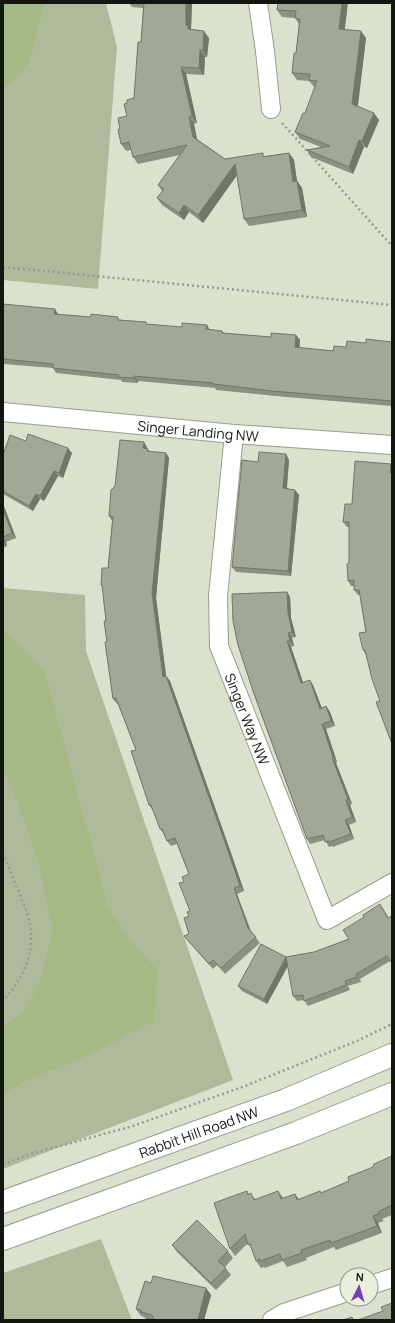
<svg xmlns="http://www.w3.org/2000/svg" width="395" height="1323" font-family="Manrope,sans-serif">
  <style>
    .green { fill: #afba9b }
    .water { fill: #a6b884 }
    .lines { fill: none; stroke-linecap: round; stroke-linejoin: round }
    .street-casing { stroke: #979e8b; stroke-width: 20 }
    .secondary-casing { stroke: #979e8b; stroke-width: 24 }
    .path { stroke: #959b8c; stroke-width: 2.5; stroke-dasharray: 2 3; stroke-linecap: butt }
    .street { stroke: #fff; stroke-width: 18 }
    .secondary { stroke: #fff; stroke-width: 22 }
    .wall { fill: #8b9081 }
    .shaded-wall { fill: #717669 }
    .building { fill: #a2a896; stroke: #717669 }
    .labels { text-anchor: middle; dominant-baseline: central; stroke-width: 3; stroke-linejoin: round; paint-order: stroke }
    .street-label { font-size: 14px; fill: #13160f; stroke: #e8efdb }
  </style>
  <rect width="100%" height="100%" fill="#dae2ce"/>
  <g class="green">
    <path d="M3,3H106L117,47L98,289L3,280Z"/>
    <path d="M3,588L85,595L86,651L233,1080L3,1169Z"/>
    <path d="M101,1239L132,1320H3V1273Z"/>
  </g>
  <g class="water">
    <path d="M3,3H44L43,11L29,61L17,79L3,88Z"/>
    <path d="M3,633L8,634L44,669L108,907L127,936L158,971L154,1021L83,1058L29,1079L3,1094V1026L26,1010L40,981L53,932L39,864L16,798L3,771Z"/>
  </g>
  <g class="lines">
    <defs>
      <g id="street">
        <path d="M258,3L265,51L271,109"/>
        <path id="s1" d="M3,412L234,434L392,445"/>
        <path id="s2" d="M234,434L218,596L219,646L327,920L392,883"/>
        <path d="M371,1285L392,1278"/>
        <path d="M272,1320L284,1313L347,1292"/>
      </g>
      <g id="secondary">
        <path id="s3" d="M3,1202L286,1100L392,1055"/>
        <path d="M3,1239L296,1133L392,1094"/>
      </g>
    </defs>
    <use href="#street" class="street-casing"/>
    <use href="#secondary" class="secondary-casing"/>
    <g class="path">
      <path d="M282,123L392,246"/>
      <path d="M3,267L392,305"/>
      <path d="M3,853L28,915C37,950 26,975 3,1001"/>
      <path d="M3,1164L34,1153L133,1126L245,1086L357,1041L392,1024"/>
    </g>
    <use href="#street" class="street"/>
    <use href="#secondary" class="secondary"/>
  </g>
  <g class="wall">
    <path d="M129,3H192L191,29L192,30L209,38L207,57H205L204,75L186,74L197,123L194,124L197,139L225,159L265,156L289,153L294,160L297,181L302,188L307,217L249,226L244,219L237,175L203,223L189,212L184,220L162,205L157,198L162,191L158,185L180,155L138,164L133,157L131,150L126,151L121,144L120,129L127,116V103L134,98L141,42L143,8L132,7Z"/>
    <path d="M278,3L366,38L358,106L379,120L367,148L364,147L353,174L311,157L307,150L321,147L300,139L295,132L305,113L315,88L309,81L297,80L292,73L296,53L299,24L295,18L282,17L277,10Z"/>
    <path d="M3,304L58,314L146,322L147,324L222,331L224,333L271,337L296,335L300,340L299,348L333,351L346,347L366,343L392,342V406L275,396L216,390L215,388L138,381V383L122,382L121,380L56,373L53,368L3,364Z"/>
    <path d="M26,441L72,453L63,478L58,476L44,501L40,499L33,511L3,494V455Z"/>
    <path d="M147,447V448L150,452L166,453L169,458L156,598L166,676L170,681L230,850L244,891L237,894L251,931L260,943L225,974L217,965L213,969L188,941L184,936L189,934V916L190,911L184,882L189,874L177,844L171,846L167,841L164,834L160,829L153,810V811L149,805L136,750L118,704H117L113,699L107,642L106,621L103,587L101,585L108,568L112,521L109,516L115,486Z"/>
    <path d="M286,454L289,460L287,489L295,490L299,495L291,576L236,572L232,567L258,462Z"/>
    <path d="M391,464L392,465V744L366,655L363,650L366,632L360,595H358L354,590V586H351L348,581L349,563V527H347L343,522L352,504Z"/>
    <path d="M3,504L16,538L6,542L7,546L3,548Z"/>
    <path d="M287,592L290,597L291,618L296,637L292,638L294,646L291,647L303,683L313,685L322,708L326,706L330,712L335,726L326,729L337,762L336,763L352,804L350,805L356,822L349,825L354,839L333,847L332,846L329,847L325,840L310,844L307,839L253,691Z"/>
    <path d="M383,909L389,918L392,916V963L390,961L360,979L361,982L348,986L350,990L308,1006L304,1000L297,1001L293,996L288,966L267,1004L242,991L238,986L286,957L314,952L349,939Z"/>
    <path d="M392,1156V1215L382,1219L384,1221L378,1223L382,1233L336,1250L334,1247L306,1258L307,1260L287,1267L283,1261L265,1268L264,1267L261,1268L256,1261L252,1249L248,1243L235,1256L230,1249L247,1191L249,1194L256,1199L283,1198L295,1194L299,1199L322,1193L349,1181Z"/>
    <path d="M172,1245L228,1251L233,1258L225,1267L231,1275L216,1290L177,1252Z"/>
    <path d="M151,1283L206,1288L211,1295L204,1320H151L146,1319L144,1317L141,1316L136,1309Z"/>
  </g>
  <g class="shaded-wall">
    <path d="M186,3H192L191,29L193,32L188,29L186,25Z"/>
    <path d="M342,3H348L344,36L339,29Z"/>
    <path d="M204,31L209,38L207,57L203,50Z"/>
    <path d="M361,31L366,38L357,111L352,104Z"/>
    <path d="M200,50L205,57L204,75L199,68Z"/>
    <path d="M181,67L186,74L197,123L192,116Z"/>
    <path d="M374,113L379,120L367,148L362,141Z"/>
    <path d="M189,117L194,124L198,144L193,137Z"/>
    <path d="M359,140L364,147L353,174L349,167Z"/>
    <path d="M289,153L294,160L298,189L293,182Z"/>
    <path d="M235,164L240,171L203,223L198,215Z"/>
    <path d="M297,181L302,188L307,217L302,210Z"/>
    <path d="M184,205L189,212L184,220L179,213Z"/>
    <path d="M55,309L58,314H54Z"/>
    <path d="M207,325L210,330L206,329Z"/>
    <path d="M296,335L300,340L299,352L295,347Z"/>
    <path d="M134,376L138,381V383L134,378Z"/>
    <path d="M144,442L147,447V453L143,448Z"/>
    <path d="M68,448L72,453L63,478L59,473Z"/>
    <path d="M166,453L169,458L156,598L167,682L163,677L152,593Z"/>
    <path d="M286,454L289,460L286,493L283,488Z"/>
    <path d="M391,464L392,465V475L390,473Z"/>
    <path d="M54,471L58,476L44,501L40,496Z"/>
    <path d="M295,490L299,495L291,576L288,571Z"/>
    <path d="M36,494L40,499L33,511L29,506Z"/>
    <path d="M3,504L16,538L12,533L3,509Z"/>
    <path d="M3,538L6,542L7,546L3,541Z"/>
    <path d="M287,592L290,597L291,618L296,637L292,632L288,613Z"/>
    <path d="M288,633L292,638L294,646L290,641Z"/>
    <path d="M287,641L291,647L305,688L301,683Z"/>
    <path d="M166,676L170,681L230,850L244,891L240,886Z"/>
    <path d="M310,680L313,685L324,714L320,709Z"/>
    <path d="M326,706L330,712L335,726L331,721Z"/>
    <path d="M322,724L326,729L337,762L333,757Z"/>
    <path d="M332,758L336,763L352,804L348,799Z"/>
    <path d="M346,800L350,805L356,822L352,817Z"/>
    <path d="M345,820L349,825L354,839L351,834Z"/>
    <path d="M234,888L237,894L251,933L248,928Z"/>
    <path d="M286,957L290,962L267,1004L264,999Z"/>
    <path d="M278,1191L283,1198L281,1199Z"/>
    <path d="M373,1216L378,1223L382,1233L377,1226Z"/>
    <path d="M206,1288L211,1295L204,1320H198Z"/>
  </g>
  <g class="building">
    <path d="M144,3H186V25H188V29L204,31L203,50H200L199,68L181,67L192,116L189,117L193,137L225,159L263,153V157L289,153L293,182L297,181L302,210L244,219L235,164L198,215L184,205L179,213L157,198L164,189L158,185L187,145L133,157L129,142L121,144L118,129H120L118,118L127,116L124,104L127,103V100L134,98L138,42H141Z"/>
    <path d="M278,3H342L339,29L361,31L352,104L374,113L362,141L359,140L349,167L307,150L330,146L295,132L303,113H305L317,81L309,80L310,74L292,73L294,53H296L300,19L295,18L296,11L277,10Z"/>
    <path d="M3,304L55,309L54,314L91,317V314L118,317V320L146,322V324L182,327V323L207,325L206,329L222,331V333L271,337V333L296,335L295,347L333,351L334,346L346,347L347,341L366,343V339L392,342V401L272,391L213,384V383L134,376V378L118,377L119,375L53,368V364L3,359Z"/>
    <path d="M28,434L68,448L59,473L54,471L40,496L36,494L29,506L3,491V455L10,435L26,441Z"/>
    <path d="M120,440L144,442L143,448L148,449L147,451L166,453L152,593L163,677L166,676L226,845L240,886L234,888L248,928L256,937L221,968L213,960L209,964L184,936L189,934L184,918L189,916L187,912L190,911L179,883L184,882L182,877L189,874L175,838L167,841L162,829H160L151,805H149L131,751L136,750L116,698L113,699L105,642H107L104,621H106L102,585H101L102,568H108L113,517L109,516L111,490L115,486Z"/>
    <path d="M259,452L286,454L283,488L295,490L288,571L232,567L242,460L258,462Z"/>
    <path d="M355,461L391,464L390,473H392V744L376,702L380,701L372,679L365,650H363L359,633L366,632L359,590H354V580L348,581L347,564L349,563V522H343L345,504H352Z"/>
    <path d="M3,509L12,533L3,537Z"/>
    <path d="M287,592L288,613L292,632L288,633L290,641H287L301,683L310,680L320,709L326,706L331,721L322,724L333,757L332,758L348,799L346,800L352,817L345,820L351,834L329,842V841L325,842L323,835L307,839L253,691L238,645L233,621L232,594Z"/>
    <path d="M380,904L388,918L392,916V961L391,962L387,956L356,974L357,977L345,981L346,985L304,1001L303,995L293,996L286,957L264,999L238,986L261,944L286,957L314,952L349,939L343,930L364,917L363,915Z"/>
    <path d="M392,1156V1205L378,1212L379,1214L373,1216L377,1226L331,1243L330,1240L301,1250L302,1253L282,1260L280,1254L260,1261V1259L256,1261L250,1244L248,1245L245,1234L230,1249L214,1203L247,1191L248,1195L251,1193L254,1200L278,1191L281,1199L295,1194L297,1200L320,1191L321,1193L349,1181L348,1177L373,1167L374,1164Z"/>
    <path d="M197,1220L228,1251L218,1261L226,1268L211,1283L172,1245Z"/>
    <path d="M153,1276L206,1288L198,1320H154L152,1315L141,1312V1310L136,1309L145,1281L151,1283Z"/>
    <path d="M392,1303V1320H358L383,1311L381,1307Z"/>
    <path d="M352,1317L353,1320H343Z"/>
  </g>
  <g class="labels">
    <g class="street-label">
      <text stroke="none"><textPath href="#s1" startOffset="196">Singer Landing NW</textPath></text>
      <text stroke="none"><textPath href="#s2" startOffset="291">Singer Way NW</textPath></text>
      <text stroke="none"><textPath href="#s3" startOffset="208">Rabbit Hill Road NW</textPath></text>
    </g>
  </g>
  <rect width="395" height="1323" fill="none" stroke="#13160f" stroke-width="8"/>
  <g transform="translate(359 1287) rotate(5)"><circle r="19" fill="#e8efdb" stroke="#939889"/>
  <path d="M0-3L7 15L0 10L-7 15Z" fill="#793db3"/>
  <text y="-6" font-size="11" font-weight="bold" text-anchor="middle" fill="#13160f">N</text>
  </g>
</svg>
